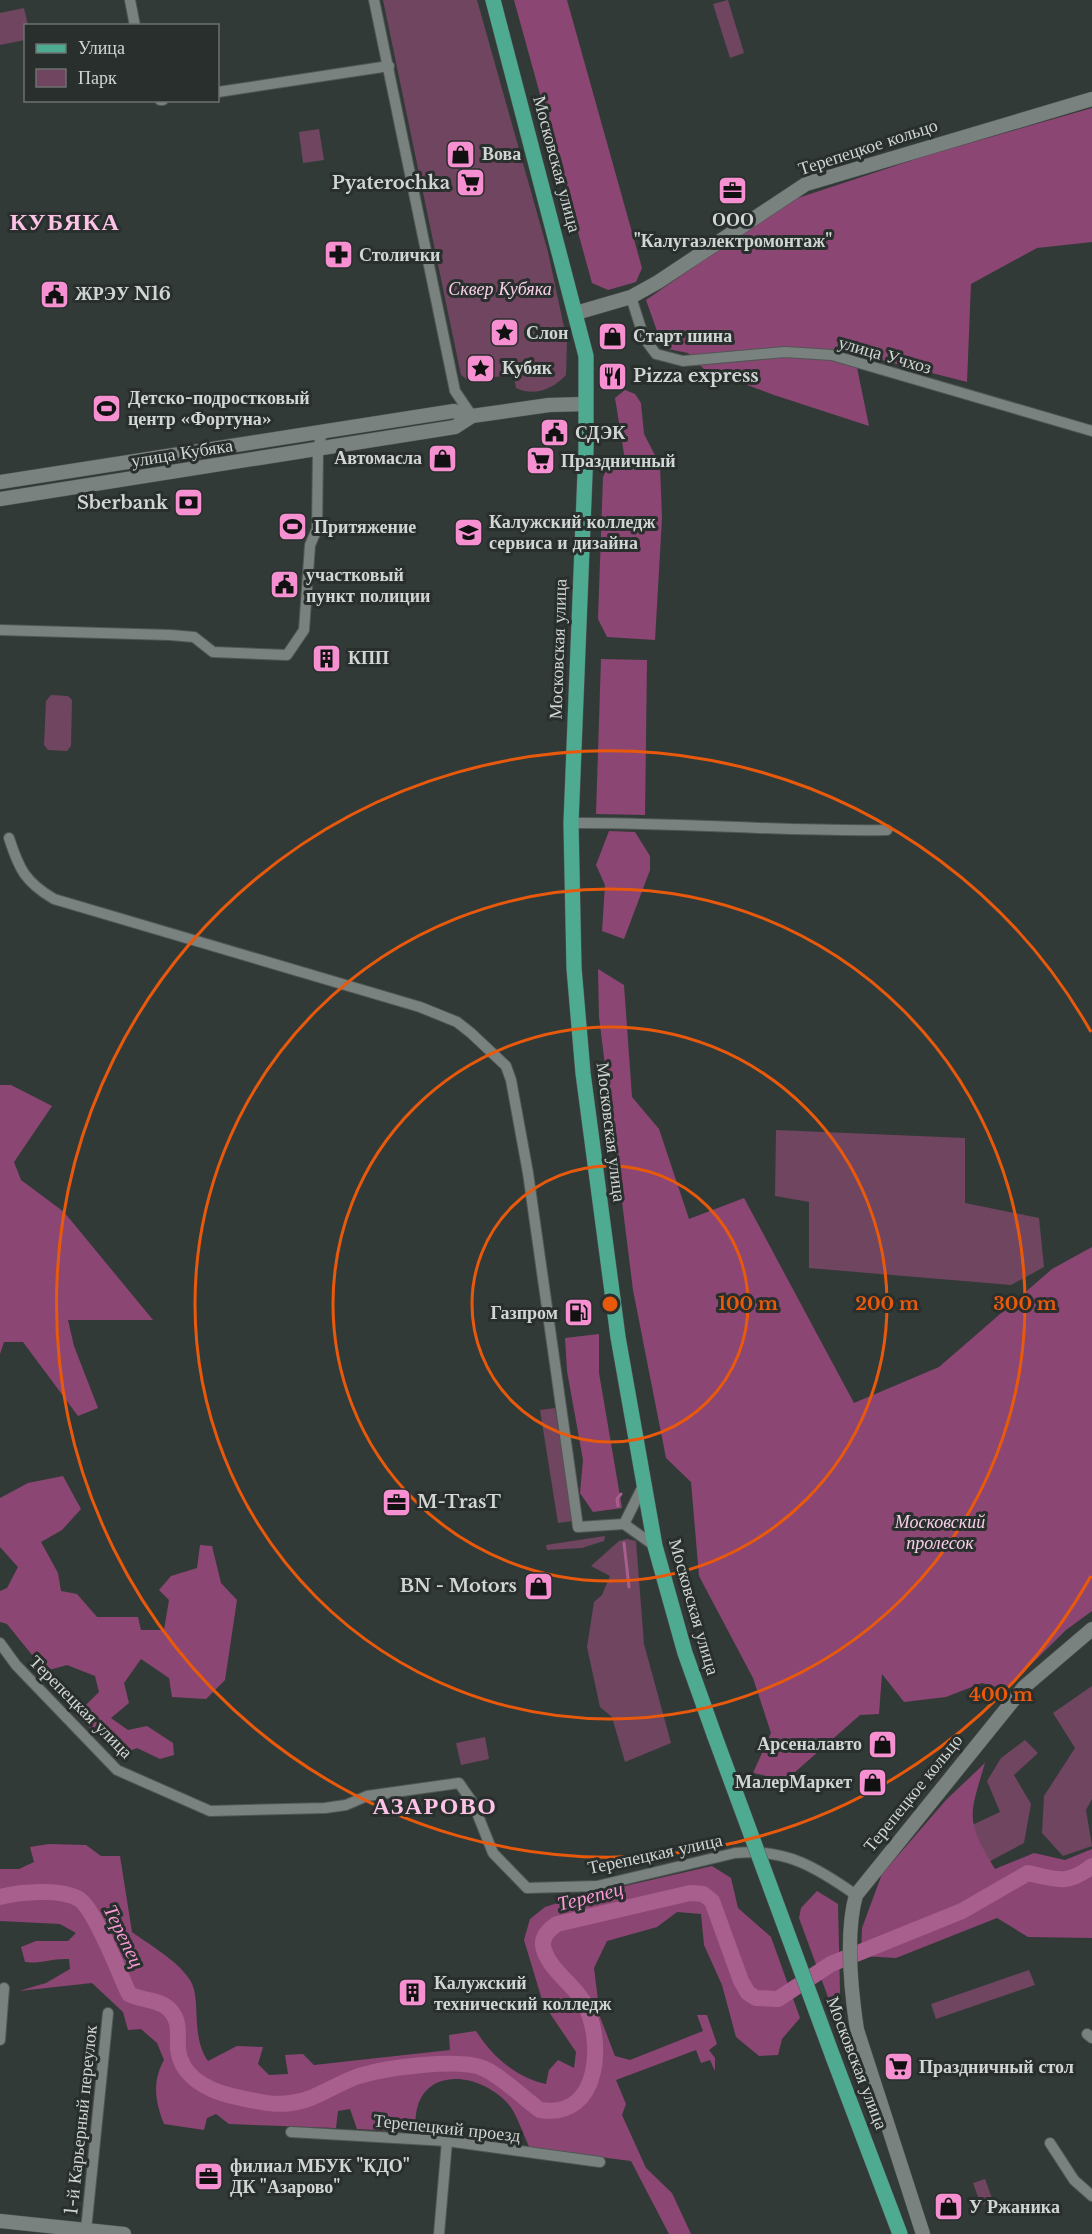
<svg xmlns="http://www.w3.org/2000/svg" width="1092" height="2234" font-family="'Libre Baskerville',serif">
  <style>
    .green { fill: #704560 }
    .forest { fill: #8c4673 }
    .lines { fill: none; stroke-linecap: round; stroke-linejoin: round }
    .stream { stroke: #a85f8d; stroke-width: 3 }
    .river { stroke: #a85f8d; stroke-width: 16 }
    .minor-casing { stroke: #515754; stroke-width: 12 }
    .tertiary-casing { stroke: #515754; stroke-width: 15 }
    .primary-casing { stroke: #515754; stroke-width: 16 }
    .minor { stroke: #7a827f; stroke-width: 10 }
    .tertiary { stroke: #7a827f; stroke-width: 14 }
    .primary { stroke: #4faa92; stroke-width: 15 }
    .primary-bridge-casing { stroke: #515754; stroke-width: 16; stroke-linecap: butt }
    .primary-bridge { stroke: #4faa92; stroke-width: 15 }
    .ring { fill: none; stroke: #e8590c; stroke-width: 3 }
    .labels { text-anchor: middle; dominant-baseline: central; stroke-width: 6; stroke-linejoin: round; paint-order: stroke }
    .street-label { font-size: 18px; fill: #d1d5d3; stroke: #282f2d }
    .poi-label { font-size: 18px; font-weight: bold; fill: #d1d5d3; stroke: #282f2d; text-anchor: start }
    .park-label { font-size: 18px; font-style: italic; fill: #f9cfe7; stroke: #282f2d }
    .water-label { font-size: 20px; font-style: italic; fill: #fd99d8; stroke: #282f2d }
    .district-label { font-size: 24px; font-weight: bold; letter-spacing: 1.5px; fill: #fdc3e6; stroke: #282f2d }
    .centre { fill: #e8590c; stroke: #282f2d; stroke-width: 3 }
    .ring-label { font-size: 18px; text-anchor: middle; font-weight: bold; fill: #e8590c; stroke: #282f2d; stroke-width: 6; stroke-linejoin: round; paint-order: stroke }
  </style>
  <rect width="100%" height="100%" fill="#323a37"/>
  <g class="green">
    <path d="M383,0H477L548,252L567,341L566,375C553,389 535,397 516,388L515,381L509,375L469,381L461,375Z"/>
    <path d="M728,0L744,53L730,58L713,4Z"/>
    <path d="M24,8L28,25L26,26L25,40L0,45V13Z"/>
    <path d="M319,129L324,160L303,163L299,132Z"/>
    <path d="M51,695L68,696L72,700L71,746L67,751L48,750L44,745L46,701Z"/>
    <path d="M776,1130L965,1138V1203L1039,1218L1044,1267L1011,1285L809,1268V1202L775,1196Z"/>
    <path d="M555,1408L573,1521L558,1523L540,1410Z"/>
    <path d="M605,1536L604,1541L582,1548L547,1550L546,1545Z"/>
    <path d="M627,1539L636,1541L644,1644L671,1743L625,1762L612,1717L600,1707L587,1647L594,1602L602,1595L610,1576L591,1566L619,1541Z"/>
    <path d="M1092,1686V1799L1086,1810L1092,1846L1063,1856L1042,1833L1044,1796L1075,1748L1053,1713Z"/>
    <path d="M485,1737L489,1759L461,1765L456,1743Z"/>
    <path d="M1025,1740L1038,1753L1014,1775L1031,1804L1024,1843L981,1866L968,1827L1000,1812L987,1781L1001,1758Z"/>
    <path d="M1029,1970L1035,1985L936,2019L931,2004Z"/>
    <path d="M985,2179L993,2201L981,2205L973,2183Z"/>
  </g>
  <g class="forest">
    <path d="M514,0H567L642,268L636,282L608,290L592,283Z"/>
    <path d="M1092,108V242L1037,248L971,284L967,382L854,353L869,426L774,395L704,369L688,353L663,348L646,300L789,201L928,155Z"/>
    <path d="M625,390L635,394L641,403L644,434L660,465L662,518L655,640L607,637L598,619L603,477L608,467L625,460L615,398Z"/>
    <path d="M601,659L647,660L645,815L596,814Z"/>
    <path d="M609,831L635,832L650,856V870L624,939L602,931L605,885L596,865Z"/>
    <path d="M598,969L624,985L632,1097L659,1129L689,1219L744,1198L854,1403L939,1367L1052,1269L1092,1247V1611L1066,1630L1004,1691L982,1683L946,1697L904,1702L882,1674L879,1714L860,1715L786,1780L753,1773L771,1733L753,1678L699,1576L691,1482L666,1458L633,1290L599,1017Z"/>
    <path d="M0,1085H11L52,1106L14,1162L21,1180L64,1212L153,1320H68L74,1346L98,1408L78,1416L23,1342H4L0,1354Z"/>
    <path d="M599,1334V1373L622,1508L593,1512L580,1493L583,1460L567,1371L565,1338Z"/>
    <path d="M63,1476L81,1509L62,1530L41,1542L58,1573L61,1591L77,1594L97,1617H138L141,1630H164L169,1600L159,1590L171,1576L197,1568L200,1545L212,1546L221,1583L237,1600L225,1680L206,1699L172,1697L169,1678L141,1659L124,1683L129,1703L111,1718L128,1730L147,1726L173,1743L174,1755L160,1759L137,1748L118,1756L76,1715L99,1692L95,1676L67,1665L45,1671L7,1624L0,1622V1591L7,1588L18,1567L0,1547V1498L28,1483Z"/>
    <path d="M985,1763C969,1817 965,1819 995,1869L1034,1853L1065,1860L1092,1849V1938L1028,1937L997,1918L896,1958L861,1956L862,1928L882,1874L946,1800Z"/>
    <path d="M49,1844L86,1845L101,1856H120L132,1932C151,1946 177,1960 190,1980C202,1999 190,2036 208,2061L237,2046L263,2047L258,2064L269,2075L288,2074L285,2055L303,2054L314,2065L450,2050L449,2035L476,2031C492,2056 516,2078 546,2084L549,2070L558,2060L574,2068L576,2052L543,2003L524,1940L530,1919L545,1907L573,1898L712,1866L731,1878L738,1908L771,1937L800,2018L782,2039L778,2055L759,2056L736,2037L722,1985L704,1945L701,1914L677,1912L657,1927L607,1941L594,1968L600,2017L615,2056L630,2060L703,2031L697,2015H707L717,2044L709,2050L715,2058V2071L710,2060L701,2063L696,2050L616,2080L626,2104L622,2115L646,2168L672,2193L691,2234H669L631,2161L530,2148C524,2137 517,2115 510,2106C477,2067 409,2066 416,2132L357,2129L350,2109L338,2111L336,2128L229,2124L216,2114L207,2118L204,2130L164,2124C155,2101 152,2082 164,2060L157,2043L141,2029L128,2030L123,2012L92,1983L19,1991L46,1983L70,1969L69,1959C53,1958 40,1964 25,1962L21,1947L36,1941H68L76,1933L60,1924L0,1921V1869H19L34,1862L30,1847Z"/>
    <path d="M817,1891L838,1904L840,1992L839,2005L832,2008L799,1918L801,1908Z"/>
  </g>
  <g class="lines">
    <g class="stream">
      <path d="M618,1506L617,1499L621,1494"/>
      <path d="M624,1543L629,1587"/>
    </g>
    <path class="river" d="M0,1897C20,1892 60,1888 79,1899C95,1909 119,1973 129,1994C142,2001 160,1999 170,2010C181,2022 177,2034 178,2049C181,2077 208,2090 232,2096C251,2100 272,2106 291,2103C316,2100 335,2084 359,2076C385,2068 461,2057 485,2069C504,2078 522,2097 540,2110C601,2120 605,2039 583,2001C572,1983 551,1971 544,1950C540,1938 548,1930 557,1924L690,1893L703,1894L712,1901L741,1981L748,1993L756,1998L778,1999L831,1964L962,1911L1028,1873C1056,1880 1069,1885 1092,1866"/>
    <defs>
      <g id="minor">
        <path d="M130,0L135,26"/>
        <path d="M374,0L455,391L472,416"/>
        <path d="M218,92L389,66"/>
        <path d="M160,100H163"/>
        <path d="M631,297L644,338L656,354L683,361L785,352L832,355L1092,431"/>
        <path d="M0,630L170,635L194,637L213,652L287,655L304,630L310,545L317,529L318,449L322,432"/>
        <path d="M571,823C677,822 782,832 887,830"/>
        <path d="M9,838C19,869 25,882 54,899L420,1007L457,1022L471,1033L506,1066L511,1080L528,1173L578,1527L624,1524L644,1484"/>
        <path d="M624,1524L655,1546"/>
        <path d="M0,1643L16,1665L117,1770L210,1811L325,1808L346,1805L367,1796L459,1783L473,1803L493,1853L527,1888L597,1886L735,1853C785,1848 816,1867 856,1895"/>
        <path d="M1087,2034L1092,2038"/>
        <path d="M0,2040L4,1988"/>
        <path d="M291,2132L447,2141L600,2162"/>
        <path d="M1050,2143L1074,2180L1092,2196"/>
        <path d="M86,2230L108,2013"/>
        <path d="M439,2234L447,2141"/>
      </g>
      <g id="tertiary">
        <path d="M576,313L631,297L658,282L806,184L1092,99"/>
        <path d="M0,482L454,411L472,416"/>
        <path d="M0,499L455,427L472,416L549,405L586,404"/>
        <path d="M0,2221L124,2234"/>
        <path d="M923,2234L857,2030C851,1990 845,1934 856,1895L1024,1687L1092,1629"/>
      </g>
      <g id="primary">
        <path d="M493,0L586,356V449L571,823L574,968L583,1073L618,1337L655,1546L685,1653L715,1737"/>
        <path d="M833,2057L900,2234"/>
      </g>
    </defs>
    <use href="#minor" class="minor-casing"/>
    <use href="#tertiary" class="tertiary-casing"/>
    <use href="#primary" class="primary-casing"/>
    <use href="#minor" class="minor"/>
    <use href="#tertiary" class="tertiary"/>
    <use href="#primary" class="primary"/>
    <defs>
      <path id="primary-bridge" d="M715,1737L833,2057"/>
    </defs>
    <use href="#primary-bridge" class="primary-bridge-casing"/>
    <use href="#primary-bridge" class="primary-bridge"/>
  </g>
  <g class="ring">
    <circle cx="610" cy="1304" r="138"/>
    <circle cx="610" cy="1304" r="277"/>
    <circle cx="610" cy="1304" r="415"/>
    <path d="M1091 1576A553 553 0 1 1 1091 1032"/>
  </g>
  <defs>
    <symbol id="shop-square" viewBox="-11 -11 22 22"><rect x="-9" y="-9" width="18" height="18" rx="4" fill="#f690d0" stroke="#282f2d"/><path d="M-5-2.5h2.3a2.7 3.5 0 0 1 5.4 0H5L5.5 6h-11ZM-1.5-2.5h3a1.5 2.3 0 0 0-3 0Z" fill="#111"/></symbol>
    <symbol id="supermarket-square" viewBox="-11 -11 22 22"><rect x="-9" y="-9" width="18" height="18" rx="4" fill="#f690d0" stroke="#282f2d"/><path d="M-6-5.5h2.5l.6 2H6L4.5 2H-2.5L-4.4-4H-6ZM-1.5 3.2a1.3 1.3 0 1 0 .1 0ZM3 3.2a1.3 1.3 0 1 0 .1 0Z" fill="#111"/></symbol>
    <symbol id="office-square" viewBox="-11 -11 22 22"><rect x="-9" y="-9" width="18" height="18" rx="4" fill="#f690d0" stroke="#282f2d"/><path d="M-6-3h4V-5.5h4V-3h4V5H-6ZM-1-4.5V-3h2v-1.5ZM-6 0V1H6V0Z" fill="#111"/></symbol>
    <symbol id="pharmacy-square" viewBox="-11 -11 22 22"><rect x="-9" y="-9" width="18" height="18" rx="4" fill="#f690d0" stroke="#282f2d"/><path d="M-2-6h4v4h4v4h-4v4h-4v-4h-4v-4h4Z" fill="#111"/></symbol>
    <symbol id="civic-square" viewBox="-11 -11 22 22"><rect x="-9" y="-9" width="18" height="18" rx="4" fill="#f690d0" stroke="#282f2d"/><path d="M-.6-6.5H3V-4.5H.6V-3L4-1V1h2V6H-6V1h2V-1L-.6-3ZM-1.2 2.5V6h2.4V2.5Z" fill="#111"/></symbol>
    <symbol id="sight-square" viewBox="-11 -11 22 22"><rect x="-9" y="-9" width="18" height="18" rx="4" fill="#f690d0" stroke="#282f2d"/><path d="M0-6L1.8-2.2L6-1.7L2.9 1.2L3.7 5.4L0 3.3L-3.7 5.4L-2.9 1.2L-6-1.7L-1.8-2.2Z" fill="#111"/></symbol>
    <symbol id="restaurant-square" viewBox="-11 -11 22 22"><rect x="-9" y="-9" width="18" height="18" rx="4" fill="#f690d0" stroke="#282f2d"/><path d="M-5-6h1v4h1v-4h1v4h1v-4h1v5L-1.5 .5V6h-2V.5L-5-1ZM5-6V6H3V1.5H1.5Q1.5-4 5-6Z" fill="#111"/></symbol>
    <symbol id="stadium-square" viewBox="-11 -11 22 22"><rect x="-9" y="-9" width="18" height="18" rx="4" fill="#f690d0" stroke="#282f2d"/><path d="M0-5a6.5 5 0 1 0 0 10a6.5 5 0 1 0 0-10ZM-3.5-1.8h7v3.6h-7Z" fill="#111"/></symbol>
    <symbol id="bank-square" viewBox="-11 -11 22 22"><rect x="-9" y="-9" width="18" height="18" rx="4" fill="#f690d0" stroke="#282f2d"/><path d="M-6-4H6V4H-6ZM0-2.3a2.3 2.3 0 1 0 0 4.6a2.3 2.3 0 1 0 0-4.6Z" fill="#111"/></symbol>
    <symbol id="university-square" viewBox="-11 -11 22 22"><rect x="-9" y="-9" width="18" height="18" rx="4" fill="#f690d0" stroke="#282f2d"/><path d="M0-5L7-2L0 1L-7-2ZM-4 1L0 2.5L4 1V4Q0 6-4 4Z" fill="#111"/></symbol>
    <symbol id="building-square" viewBox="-11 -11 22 22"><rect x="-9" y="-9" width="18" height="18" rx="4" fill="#f690d0" stroke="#282f2d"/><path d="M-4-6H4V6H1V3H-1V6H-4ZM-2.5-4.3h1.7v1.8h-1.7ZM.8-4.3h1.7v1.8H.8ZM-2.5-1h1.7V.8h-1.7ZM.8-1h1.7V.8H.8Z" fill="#111"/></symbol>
    <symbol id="fuel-square" viewBox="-11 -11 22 22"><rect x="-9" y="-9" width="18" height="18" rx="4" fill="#f690d0" stroke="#282f2d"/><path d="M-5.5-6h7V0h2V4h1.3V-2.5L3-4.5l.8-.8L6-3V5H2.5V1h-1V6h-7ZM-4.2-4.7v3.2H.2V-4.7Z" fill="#111"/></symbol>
  </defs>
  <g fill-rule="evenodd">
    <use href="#shop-square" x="444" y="138" width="33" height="33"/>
    <use href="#supermarket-square" x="454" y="166" width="33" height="33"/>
    <use href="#office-square" x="716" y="174" width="33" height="33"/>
    <use href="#pharmacy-square" x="322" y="238" width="33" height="33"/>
    <use href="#civic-square" x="38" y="278" width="33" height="33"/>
    <use href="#sight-square" x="488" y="316" width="33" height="33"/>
    <use href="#shop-square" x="596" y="320" width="33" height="33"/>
    <use href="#sight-square" x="464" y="352" width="33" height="33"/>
    <use href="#restaurant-square" x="596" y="360" width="33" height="33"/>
    <use href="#stadium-square" x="90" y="392" width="33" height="33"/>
    <use href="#civic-square" x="538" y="416" width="33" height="33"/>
    <use href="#shop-square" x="426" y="442" width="33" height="33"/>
    <use href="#supermarket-square" x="524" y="444" width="33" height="33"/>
    <use href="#bank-square" x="172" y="486" width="33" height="33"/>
    <use href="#stadium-square" x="276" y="510" width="33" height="33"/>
    <use href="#university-square" x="452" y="516" width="33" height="33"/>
    <use href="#civic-square" x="268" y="568" width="33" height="33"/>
    <use href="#building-square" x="310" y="642" width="33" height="33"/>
    <use href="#fuel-square" x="562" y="1296" width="33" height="33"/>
    <use href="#office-square" x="380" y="1486" width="33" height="33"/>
    <use href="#shop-square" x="522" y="1570" width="33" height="33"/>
    <use href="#shop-square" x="866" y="1728" width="33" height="33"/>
    <use href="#shop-square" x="856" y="1766" width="33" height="33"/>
    <use href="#building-square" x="396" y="1976" width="33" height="33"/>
    <use href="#supermarket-square" x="882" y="2050" width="33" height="33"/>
    <use href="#office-square" x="192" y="2160" width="33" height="33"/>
    <use href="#shop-square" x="932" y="2190" width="33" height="33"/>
  </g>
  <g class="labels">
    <g class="street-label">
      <text transform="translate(868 147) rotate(-18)">Терепецкое кольцо</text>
      <text transform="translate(557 164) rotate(75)">Московская улица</text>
      <text transform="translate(885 355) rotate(16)">улица Учхоз</text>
      <text transform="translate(182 453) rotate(-9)">улица Кубяка</text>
      <text transform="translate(558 649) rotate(-88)">Московская улица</text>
      <text transform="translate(611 1132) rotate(83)">Московская улица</text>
      <text transform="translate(694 1607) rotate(74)">Московская улица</text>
      <text transform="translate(81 1707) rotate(45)">Терепецкая улица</text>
      <text transform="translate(913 1793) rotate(-51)">Терепецкое кольцо</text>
      <text transform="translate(655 1854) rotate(-12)">Терепецкая улица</text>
      <text transform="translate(857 2063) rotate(69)">Московская улица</text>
      <text transform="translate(81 2120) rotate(-84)">1-й Карьерный переулок</text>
      <text transform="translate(447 2128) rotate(6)">Терепецкий проезд</text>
    </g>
    <g class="poi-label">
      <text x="482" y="154">Вова</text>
      <text x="450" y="183" text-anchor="end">Pyaterochka</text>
      <text x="733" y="220" text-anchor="middle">ООО<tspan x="733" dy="21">"Калугаэлектромонтаж"</tspan></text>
      <text x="359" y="255">Столички</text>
      <text x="75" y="294">ЖРЭУ N16</text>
      <text x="526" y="333">Слон</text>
      <text x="633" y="336">Старт шина</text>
      <text x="502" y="368">Кубяк</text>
      <text x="633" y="376">Pizza express</text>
      <text x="128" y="398">Детско-подростковый<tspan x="128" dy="21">центр «Фортуна»</tspan></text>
      <text x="575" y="433">СДЭК</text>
      <text x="422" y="458" text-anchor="end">Автомасла</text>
      <text x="561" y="461">Праздничный</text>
      <text x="168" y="503" text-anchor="end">Sberbank</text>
      <text x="489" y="522">Калужский колледж<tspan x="489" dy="21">сервиса и дизайна</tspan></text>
      <text x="314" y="527">Притяжение</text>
      <text x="306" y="575">участковый<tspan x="306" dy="21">пункт полиции</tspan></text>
      <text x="348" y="658">КПП</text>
      <text x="558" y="1313" text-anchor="end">Газпром</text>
      <text x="417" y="1502">M-TrasT</text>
      <text x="517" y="1586" text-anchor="end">BN - Motors</text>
      <text x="862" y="1744" text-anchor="end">Арсеналавто</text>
      <text x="852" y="1782" text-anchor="end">МалерМаркет</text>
      <text x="434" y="1983">Калужский<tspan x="434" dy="21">технический колледж</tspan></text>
      <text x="919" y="2067">Праздничный стол</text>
      <text x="230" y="2166">филиал МБУК "КДО"<tspan x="230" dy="21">ДК "Азарово"</tspan></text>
      <text x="969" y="2207">У Ржаника</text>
    </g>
    <g class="park-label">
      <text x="500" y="289">Сквер Кубяка</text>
      <text x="940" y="1522">Московский<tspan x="940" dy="21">пролесок</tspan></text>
    </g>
    <g class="water-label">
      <text transform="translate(590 1896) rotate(-14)">Терепец</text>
      <text transform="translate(124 1936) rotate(64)">Терепец</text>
    </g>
    <g class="district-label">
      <text x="65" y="221">КУБЯКА</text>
      <text x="435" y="1805">АЗАРОВО</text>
    </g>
  </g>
  <circle cx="610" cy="1304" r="9" class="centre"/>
  <g class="ring-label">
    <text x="748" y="1310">100 m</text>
    <text x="887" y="1310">200 m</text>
    <text x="1025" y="1310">300 m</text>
    <text x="1001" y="1701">400 m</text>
  </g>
  <rect x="24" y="24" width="195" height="78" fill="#282f2d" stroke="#6c716f" stroke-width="1.5"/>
  <rect x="36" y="44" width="30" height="9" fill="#4faa92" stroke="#6c716f" stroke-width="1.5"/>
  <text x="78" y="54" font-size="18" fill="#d1d5d3">Улица</text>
  <rect x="36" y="69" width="30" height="18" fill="#704560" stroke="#6c716f" stroke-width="1.5"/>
  <text x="78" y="84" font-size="18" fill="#d1d5d3">Парк</text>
</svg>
